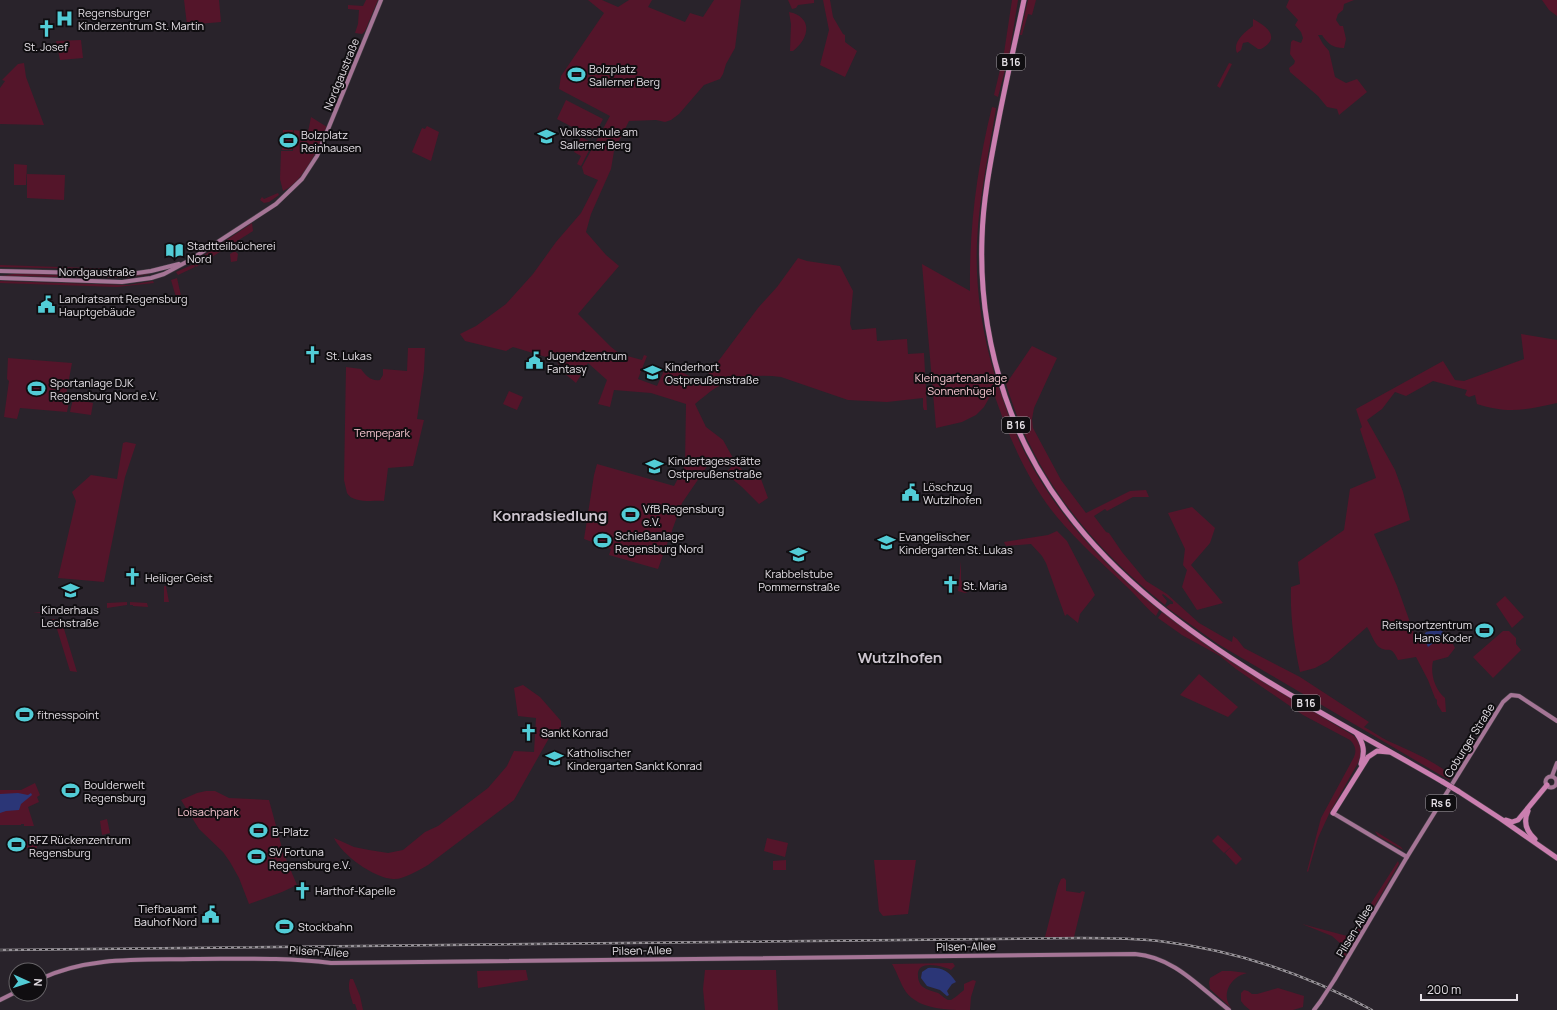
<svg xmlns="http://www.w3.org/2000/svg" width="1557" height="1010" font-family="Manrope,sans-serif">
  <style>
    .green { fill: #54152a }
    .water { fill: #2b3677 }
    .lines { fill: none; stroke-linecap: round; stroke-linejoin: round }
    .major-casing { stroke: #453f46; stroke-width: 5 }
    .highway-casing { stroke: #453f46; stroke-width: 6 }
    .major { stroke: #a57596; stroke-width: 4 }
    .highway { stroke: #cb7fb0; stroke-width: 5 }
    .rail-casing { stroke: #989399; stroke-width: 2.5 }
    .rail { stroke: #100e11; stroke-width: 1; stroke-dasharray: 3; stroke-linecap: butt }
    .major-bridge-casing { stroke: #453f46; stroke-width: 5; stroke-linecap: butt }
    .highway-bridge-casing { stroke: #453f46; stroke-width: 6; stroke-linecap: butt }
    .major-bridge { stroke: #a57596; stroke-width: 4 }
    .highway-bridge { stroke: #cb7fb0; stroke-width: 5 }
    .labels { text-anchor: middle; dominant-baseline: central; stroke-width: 4; stroke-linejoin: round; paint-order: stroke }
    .shield { fill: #100e11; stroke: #a5a1a6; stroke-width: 1 }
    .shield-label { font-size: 10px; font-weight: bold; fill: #e5e0e6 }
    .poi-label { font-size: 11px; fill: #e5e0e6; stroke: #100e11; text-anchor: start }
    .street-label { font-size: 11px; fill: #e5e0e6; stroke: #100e11 }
    .park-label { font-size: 11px; fill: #f8c8d2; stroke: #100e11 }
    .district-label { font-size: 15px; font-weight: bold; fill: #cdc5cf; stroke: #100e11 }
  </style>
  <rect width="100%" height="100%" fill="#29232b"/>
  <g class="green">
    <path d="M184,0H219L221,22L187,25Z"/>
    <path d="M366,0H378L365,31L362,34L355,33L358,24L359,10L348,9V5L363,6Z"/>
    <path d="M588,0H602L618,7L629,0H652L648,7L685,22L690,13L703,17L714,0H741L735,48L726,64L723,74L720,79L704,85L679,114L671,120L665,122L656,120L629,121L614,151L611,169L591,214L586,232L606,255L619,266L578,314L611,347L620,354L642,360L644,355L647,356L638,379L657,386L667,364L702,383L758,308L777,287L798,258L807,261L840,266L853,291L850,324L852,330L876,328L877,341L907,339L908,354L924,353L927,410H924L923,407V398L887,402L848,400L781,377C758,374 734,376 714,389C708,393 701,399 695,404L706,427L723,440L734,460L725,467L722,465H708L682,503L658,569L609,555L611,549L584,539L594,475L597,464L674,486L685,465L686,404L651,393L614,390L610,407L598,404L607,380L588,363L576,383L563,372L556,360L513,347L506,351L465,341L460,334L476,326L506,304L533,274L556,242L581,213L598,180L584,174L582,167L610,116L559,89L561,76L604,13Z"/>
    <path d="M788,0H814V3L798,5L796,8L792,9Z"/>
    <path d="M823,0H830L833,17L843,34L845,35V42L857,51L845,77L820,65L829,30Z"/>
    <path d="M1012,0H1018L1010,50L998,97L994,95L1004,53Z"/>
    <path d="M1028,0H1036L1032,15L1028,14L1022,35H1020Z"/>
    <path d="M1289,0H1354L1344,4L1343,10L1338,14L1336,20L1340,26H1343L1346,39L1344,48C1333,48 1328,44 1322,35H1318L1323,44L1329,51L1335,77L1346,83L1357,79L1367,92L1339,115L1337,109L1327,107L1318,96L1290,72L1289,68L1294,64L1295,61L1290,54L1291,42L1293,40L1301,43L1303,38L1301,32L1295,25L1298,20L1286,7Z"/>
    <path d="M1542,0H1557V16L1549,10Z"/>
    <path d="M789,12C813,17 810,38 793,51H790L791,24Z"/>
    <path d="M1253,19C1266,26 1282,37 1261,49H1258L1248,42L1243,43L1241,50L1237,53C1232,42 1245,32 1253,26Z"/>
    <path d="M81,40L83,58L60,60L56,41Z"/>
    <path d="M24,63L26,77L44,125L0,124V88L5,81L2,80L18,64Z"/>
    <path d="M1229,63L1232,64L1220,88L1217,86Z"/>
    <path d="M566,100L603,119L593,138L557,119Z"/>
    <path d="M992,107L996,108C989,152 979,197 977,242C975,287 982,333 995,376C1004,403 1013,430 1026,455C1057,516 1106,567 1159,610L1156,616C1145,607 1136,595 1126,586C1103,564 1078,542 1057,517C1027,481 1008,435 993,391L984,407L976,415L962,422L936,428L922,264L970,291C969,229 977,167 992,107Z"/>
    <path d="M311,117L327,127C319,147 304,182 283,191L280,179L281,151H293L294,130L308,132Z"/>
    <path d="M427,126L439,132L431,161L412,152L422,128L425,129Z"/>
    <path d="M283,130H293L292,150H282Z"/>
    <path d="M581,137L593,143L581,166L577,164L581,156L574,152Z"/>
    <path d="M14,164L27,165L26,185H14Z"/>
    <path d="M27,174L65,175L64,200L27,198Z"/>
    <path d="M278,193L279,195L269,202L264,203L260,200L262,197L264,199Z"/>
    <path d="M252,223L253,231L196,267L194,262Z"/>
    <path d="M235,251L238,254L237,261L231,262L230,254Z"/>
    <path d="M194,264L195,267L178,275L176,272Z"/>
    <path d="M0,265L119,269V270L0,267Z"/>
    <path d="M20,273H150V274L126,278L0,276Z"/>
    <path d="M177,278L182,300L181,303L178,304L171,280Z"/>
    <path d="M0,281L128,285L153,281L154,283L117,287L0,283Z"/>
    <path d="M1521,334L1557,340V403C1525,410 1508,414 1477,404L1475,395L1469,397L1465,395L1467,390L1433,381L1406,396L1395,392L1382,409L1367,420L1395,470L1403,492L1410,520L1374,534L1397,586L1416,639L1423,636L1428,647L1447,632L1445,642H1452L1455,648L1448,657L1433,661C1430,674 1435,690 1445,698L1446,712H1442L1437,704V700L1435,698L1428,680L1416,657L1398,660C1390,643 1389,654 1379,647C1374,643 1371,633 1367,627L1328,661L1315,668L1300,672C1294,644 1290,616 1291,587L1300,584L1298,562L1344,530L1350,489L1376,478L1360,429L1362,427L1356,409L1443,361L1455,380L1464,381L1524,359Z"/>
    <path d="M1032,346L1057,358L1034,408L1032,419L1033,428L1061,480L1086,513L1130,491L1146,490L1149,497H1133L1107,511L1105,509L1094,516L1106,532L1109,533L1122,552L1146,581L1167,594L1199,623L1232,642L1233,636L1237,639L1244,648L1300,677L1369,722L1364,727C1372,731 1380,737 1388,741C1410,751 1433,760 1452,776L1449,780L1218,644L1166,607L1170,604H1173V602L1163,594L1162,595L1167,601L1165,605C1112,563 1062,510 1032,449C1021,428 1013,406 1006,384Z"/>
    <path d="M408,348H425L424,371L417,419L424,420L413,466L388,468L384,501C374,500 353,504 347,493C346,489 345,484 344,480L346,367L361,369C365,375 372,382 380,380L383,375V369L407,371Z"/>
    <path d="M8,358L72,363L66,395L70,397L67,412L20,408L17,419L4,417L9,381L7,379Z"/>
    <path d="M509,391L523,397L517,410L503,404Z"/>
    <path d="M73,399L93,403L91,415L70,412Z"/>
    <path d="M126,442L136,444L125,477L104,582L58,578L76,501L72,492L91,475L117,479L123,443Z"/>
    <path d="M737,462C743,473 748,477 761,479L768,498L759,504L742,487L725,473Z"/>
    <path d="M1192,507L1215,528L1210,543L1191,565L1223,603L1197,610L1182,587L1187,570L1183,565L1185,549L1168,513Z"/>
    <path d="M1057,531L1067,541L1095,595L1080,614L1078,623L1067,614L1065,616L1046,563L1042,556L1031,544L1006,546L1004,542L1048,535Z"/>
    <path d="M961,561V579L963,587L966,586L968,592L965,593L958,591Z"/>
    <path d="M164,586H166L169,602H164Z"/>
    <path d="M1505,596L1524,617L1512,628L1496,604Z"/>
    <path d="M127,602V605L107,608V603Z"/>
    <path d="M130,602L147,603L148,607L133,606V605H130Z"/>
    <path d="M40,612H91V613H33Z"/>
    <path d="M1162,612L1216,652L1271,686L1354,736L1361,745V756L1359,761L1329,814L1318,838L1308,872L1307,871L1321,818L1354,757C1357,750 1355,745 1350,740L1303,715L1236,669L1220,656L1182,635L1158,618Z"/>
    <path d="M51,619H61L77,672L70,671L57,629Z"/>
    <path d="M1503,631H1509L1516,638V644L1521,650L1493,678L1473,657Z"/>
    <path d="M1199,674L1238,707L1228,717L1180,695Z"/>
    <path d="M523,685L540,697L561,721V731H553L514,800L428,865C419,870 403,880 393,879C374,878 342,855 334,838L354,847L369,850L388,853L403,850L425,832L438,826L488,788L507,766L514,751L534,752L536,718L518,716L514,688Z"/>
    <path d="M35,783L40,795L37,797L39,802L28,807L34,826H24V824H21V825H0V790H21Z"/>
    <path d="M206,791H215L229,798L269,800L282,848L280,852H283L297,885L282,892L249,904L239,878L230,862L223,852L199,829L181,800L197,793Z"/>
    <path d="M107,819L110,833L102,835L100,821Z"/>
    <path d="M1375,831L1401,847L1403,850L1378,836Z"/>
    <path d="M1218,835L1231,847L1224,853L1212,841Z"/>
    <path d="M767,838L788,843L785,857L764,851Z"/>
    <rect x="24" y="841" width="13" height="7"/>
    <path d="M1231,847L1242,859L1236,865L1225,853Z"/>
    <path d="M786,860V870H773V861Z"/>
    <path d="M874,860H916L908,914L883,916L879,911Z"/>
    <path d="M1398,861L1399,864L1396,869L1359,933L1356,932V927Z"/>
    <path d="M1064,878L1066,880V891L1080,893L1082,891L1085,892L1074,937H1045L1058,886L1061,879Z"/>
    <path d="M277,921L294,923L293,930L277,929Z"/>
    <path d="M1302,924L1347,936L1345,942L1341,944L1332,936Z"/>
    <path d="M1349,936L1356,939L1343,961L1342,946L1346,943Z"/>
    <path d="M953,963L955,966L951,970C943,966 916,959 918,976C918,980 920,985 923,987C927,990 933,991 938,993C942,995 946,1001 951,1000C955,998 960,993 964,990V984L973,980L976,981L971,997L970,1010C948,1010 920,1010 906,992C900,983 897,972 892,964Z"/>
    <path d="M526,970L528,980L478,988L477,971Z"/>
    <path d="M705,970H776L778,1010H705L703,989Z"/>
    <path d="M1222,971H1231L1247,973C1230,977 1220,995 1232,1009L1210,989L1209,983L1210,978Z"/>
    <path d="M350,979H353L360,996L363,1010H357L355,1004H353C351,996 347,988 350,979Z"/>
    <path d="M1278,988L1304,996L1303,1007L1293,1010H1250L1244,1005L1241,1001V993L1244,990L1248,991L1252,994H1257Z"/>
  </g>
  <g class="water">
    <path d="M1440,629L1445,634L1428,647L1423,636L1426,632Z"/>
    <path d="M18,793L28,795L31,793L32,795L21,804L19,810L6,811L0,813V794Z"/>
    <path d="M928,968C941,967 949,971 956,982L952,984L947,991L949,995L947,996L940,990L927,986L921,978L922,972Z"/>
  </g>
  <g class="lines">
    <defs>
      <g id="major">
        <path d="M0,271L130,274L151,271L179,264"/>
        <path d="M0,278L122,282L151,278L164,274L190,260L276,204L302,179L317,156L381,0"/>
        <path d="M1552,776L1557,763"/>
        <circle cx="1551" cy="782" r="5.5"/>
        <path d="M1333,813L1407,857"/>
        <path d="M40,979C88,956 142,960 193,959C239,959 285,957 331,963L1135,954C1174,957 1199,987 1229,1010"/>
        <path d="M1335,979L1407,857L1503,702L1511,695L1519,696L1557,721"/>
        <path d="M0,1000L16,992"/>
        <path d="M1314,1010L1320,1002"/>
      </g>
      <g id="highway">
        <path d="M1024,0C1015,43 1005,85 997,128C990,164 983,201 982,238C980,291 988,345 1005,396C1072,595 1275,684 1443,782"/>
        <path d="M1357,734C1364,744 1365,752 1361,764"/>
        <path d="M1458,791L1501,819L1557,858"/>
        <path d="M1528,811C1523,822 1526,831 1535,839"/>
        <path d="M1333,813L1368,757L1377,751L1389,752"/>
        <path d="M1506,820L1512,822L1518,820L1547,785"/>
      </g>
    </defs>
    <use href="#major" class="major-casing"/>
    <use href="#highway" class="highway-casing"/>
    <use href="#major" class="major"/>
    <use href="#highway" class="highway"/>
    <defs>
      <path id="rail" d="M0,950L1080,938C1107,938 1133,938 1159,941C1234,950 1306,974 1372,1010"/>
    </defs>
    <use href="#rail" class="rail-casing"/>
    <use href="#rail" class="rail"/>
    <defs>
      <path id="major-bridge" d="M1320,1002L1335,979"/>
      <path id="highway-bridge" d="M1443,782L1458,791"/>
    </defs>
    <use href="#major-bridge" class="major-bridge-casing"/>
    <use href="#highway-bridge" class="highway-bridge-casing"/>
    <use href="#major-bridge" class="major-bridge"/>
    <use href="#highway-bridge" class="highway-bridge"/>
  </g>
  <defs>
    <symbol id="hospital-bare" viewBox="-9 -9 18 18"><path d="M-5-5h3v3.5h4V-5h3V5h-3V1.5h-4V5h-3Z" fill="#52ccd6" stroke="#100e11" stroke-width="2.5" paint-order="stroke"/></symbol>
    <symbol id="church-bare" viewBox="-9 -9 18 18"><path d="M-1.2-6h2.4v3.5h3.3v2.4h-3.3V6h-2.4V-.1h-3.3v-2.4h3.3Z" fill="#52ccd6" stroke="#100e11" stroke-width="2.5" paint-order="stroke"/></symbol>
    <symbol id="stadium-bare" viewBox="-9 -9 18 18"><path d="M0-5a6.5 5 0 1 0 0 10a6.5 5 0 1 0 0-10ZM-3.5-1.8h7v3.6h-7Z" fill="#52ccd6" stroke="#100e11" stroke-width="2.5" paint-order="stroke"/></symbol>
    <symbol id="school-bare" viewBox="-9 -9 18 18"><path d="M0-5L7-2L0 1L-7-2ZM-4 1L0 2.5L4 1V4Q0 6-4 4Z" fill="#52ccd6" stroke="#100e11" stroke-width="2.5" paint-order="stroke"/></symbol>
    <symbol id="library-bare" viewBox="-9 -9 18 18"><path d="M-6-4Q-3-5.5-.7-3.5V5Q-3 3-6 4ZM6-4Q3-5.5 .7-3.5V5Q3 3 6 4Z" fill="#52ccd6" stroke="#100e11" stroke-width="2.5" paint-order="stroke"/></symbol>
    <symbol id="civic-bare" viewBox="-9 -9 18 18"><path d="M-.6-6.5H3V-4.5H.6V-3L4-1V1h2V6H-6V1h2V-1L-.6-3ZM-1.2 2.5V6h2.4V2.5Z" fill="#52ccd6" stroke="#100e11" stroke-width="2.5" paint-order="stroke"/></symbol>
  </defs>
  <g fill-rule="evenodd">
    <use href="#hospital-bare" x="52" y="6" width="25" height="25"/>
    <use href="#church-bare" x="34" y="16" width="25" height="25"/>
    <use href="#stadium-bare" x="564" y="62" width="25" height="25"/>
    <use href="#school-bare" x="534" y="124" width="25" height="25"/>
    <use href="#stadium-bare" x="276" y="128" width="25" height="25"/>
    <use href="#library-bare" x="162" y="238" width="25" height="25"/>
    <use href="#civic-bare" x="34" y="292" width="25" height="25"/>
    <use href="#church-bare" x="300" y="342" width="25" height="25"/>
    <use href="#civic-bare" x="522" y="348" width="25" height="25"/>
    <use href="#school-bare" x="640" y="360" width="25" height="25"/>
    <use href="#stadium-bare" x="24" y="376" width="25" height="25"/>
    <use href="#school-bare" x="642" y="454" width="25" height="25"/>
    <use href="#civic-bare" x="898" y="480" width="25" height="25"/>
    <use href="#stadium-bare" x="618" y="502" width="25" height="25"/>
    <use href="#stadium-bare" x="590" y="528" width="25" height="25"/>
    <use href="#school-bare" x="874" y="530" width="25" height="25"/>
    <use href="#school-bare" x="786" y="542" width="25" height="25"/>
    <use href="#church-bare" x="120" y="564" width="25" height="25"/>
    <use href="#church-bare" x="938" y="572" width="25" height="25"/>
    <use href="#school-bare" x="58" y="578" width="25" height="25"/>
    <use href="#stadium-bare" x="1472" y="618" width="25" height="25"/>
    <use href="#stadium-bare" x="12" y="702" width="25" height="25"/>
    <use href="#church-bare" x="516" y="720" width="25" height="25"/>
    <use href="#school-bare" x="542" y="746" width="25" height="25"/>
    <use href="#stadium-bare" x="58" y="778" width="25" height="25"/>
    <use href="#stadium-bare" x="246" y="818" width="25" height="25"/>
    <use href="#stadium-bare" x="4" y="832" width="25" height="25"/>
    <use href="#stadium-bare" x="244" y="844" width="25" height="25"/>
    <use href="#church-bare" x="290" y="878" width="25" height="25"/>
    <use href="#civic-bare" x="198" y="902" width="25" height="25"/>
    <use href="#stadium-bare" x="272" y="914" width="25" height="25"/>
  </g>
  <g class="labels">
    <g class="shield">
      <rect x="997" y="54" width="28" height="16" rx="3"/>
      <rect x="1002" y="417" width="28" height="16" rx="3"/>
      <rect x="1292" y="695" width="28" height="16" rx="3"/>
      <rect x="1426" y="795" width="30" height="16" rx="3"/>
    </g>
    <g class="shield-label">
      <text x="1011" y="62">B 16</text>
      <text x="1016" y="425">B 16</text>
      <text x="1306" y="703">B 16</text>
      <text x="1441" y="803">Rs 6</text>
    </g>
    <g class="poi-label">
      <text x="78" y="12">Regensburger<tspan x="78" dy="13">Kinderzentrum St. Martin</tspan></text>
      <text x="46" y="46" text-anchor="middle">St. Josef</text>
      <text x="589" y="68">Bolzplatz<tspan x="589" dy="13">Sallerner Berg</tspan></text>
      <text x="560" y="131">Volksschule am<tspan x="560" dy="13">Sallerner Berg</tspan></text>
      <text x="301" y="134">Bolzplatz<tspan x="301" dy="13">Reinhausen</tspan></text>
      <text x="187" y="245">Stadtteilbücherei<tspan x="187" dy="13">Nord</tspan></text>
      <text x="59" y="298">Landratsamt Regensburg<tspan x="59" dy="13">Hauptgebäude</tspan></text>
      <text x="326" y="355">St. Lukas</text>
      <text x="547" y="355">Jugendzentrum<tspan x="547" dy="13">Fantasy</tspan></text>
      <text x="665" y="366">Kinderhort<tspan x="665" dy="13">Ostpreußenstraße</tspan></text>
      <text x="50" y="382">Sportanlage DJK<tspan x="50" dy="13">Regensburg Nord e.V.</tspan></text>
      <text x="668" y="460">Kindertagesstätte<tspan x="668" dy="13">Ostpreußenstraße</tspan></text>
      <text x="923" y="486">Löschzug<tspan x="923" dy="13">Wutzlhofen</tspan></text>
      <text x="643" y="508">VfB Regensburg<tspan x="643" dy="13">e.V.</tspan></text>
      <text x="615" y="535">Schießanlage<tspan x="615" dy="13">Regensburg Nord</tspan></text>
      <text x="899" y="536">Evangelischer<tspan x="899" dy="13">Kindergarten St. Lukas</tspan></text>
      <text x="799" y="573" text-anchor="middle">Krabbelstube<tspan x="799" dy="13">Pommernstraße</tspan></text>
      <text x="145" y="577">Heiliger Geist</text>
      <text x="963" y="585">St. Maria</text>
      <text x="70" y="609" text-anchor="middle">Kinderhaus<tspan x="70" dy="13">Lechstraße</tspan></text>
      <text x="1472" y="624" text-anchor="end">Reitsportzentrum<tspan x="1472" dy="13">Hans Koder</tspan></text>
      <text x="37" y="714">fitnesspoint</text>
      <text x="541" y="732">Sankt Konrad</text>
      <text x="567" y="752">Katholischer<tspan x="567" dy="13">Kindergarten Sankt Konrad</tspan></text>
      <text x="84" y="784">Boulderwelt<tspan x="84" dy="13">Regensburg</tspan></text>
      <text x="272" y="831">B-Platz</text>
      <text x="29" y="839">RFZ Rückenzentrum<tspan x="29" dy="13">Regensburg</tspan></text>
      <text x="269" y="851">SV Fortuna<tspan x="269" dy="13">Regensburg e.V.</tspan></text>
      <text x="315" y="890">Harthof-Kapelle</text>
      <text x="197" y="908" text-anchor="end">Tiefbauamt<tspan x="197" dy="13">Bauhof Nord</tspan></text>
      <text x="298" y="926">Stockbahn</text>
    </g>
    <g class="street-label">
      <text transform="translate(341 74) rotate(-68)">Nordgaustraße</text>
      <text x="97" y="271">Nordgaustraße</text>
      <text transform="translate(1469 740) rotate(-58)">Coburger Straße</text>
      <text transform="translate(1354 930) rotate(-59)">Pilsen-Allee</text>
      <text transform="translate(966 946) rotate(-1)">Pilsen-Allee</text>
      <text transform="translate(642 950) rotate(-1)">Pilsen-Allee</text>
      <text transform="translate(319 951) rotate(3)">Pilsen-Allee</text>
    </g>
    <g class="park-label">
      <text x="961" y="377">Kleingartenanlage<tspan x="961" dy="13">Sonnenhügel</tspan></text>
      <text x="382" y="432">Tempepark</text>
      <text x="208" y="811">Loisachpark</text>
    </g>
    <g class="district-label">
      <text x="550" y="515">Konradsiedlung</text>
      <text x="900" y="657">Wutzlhofen</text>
    </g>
  </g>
  <g transform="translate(28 982) rotate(93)"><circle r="19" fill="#100e11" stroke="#656266"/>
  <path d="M0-3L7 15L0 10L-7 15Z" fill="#52ccd6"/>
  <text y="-6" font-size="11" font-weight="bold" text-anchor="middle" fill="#e5e0e6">N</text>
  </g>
  <path d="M1421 994v6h96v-6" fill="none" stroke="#e5e0e6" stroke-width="2"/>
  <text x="1427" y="994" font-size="12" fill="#e5e0e6" stroke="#100e11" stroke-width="3" paint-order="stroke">200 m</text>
</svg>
